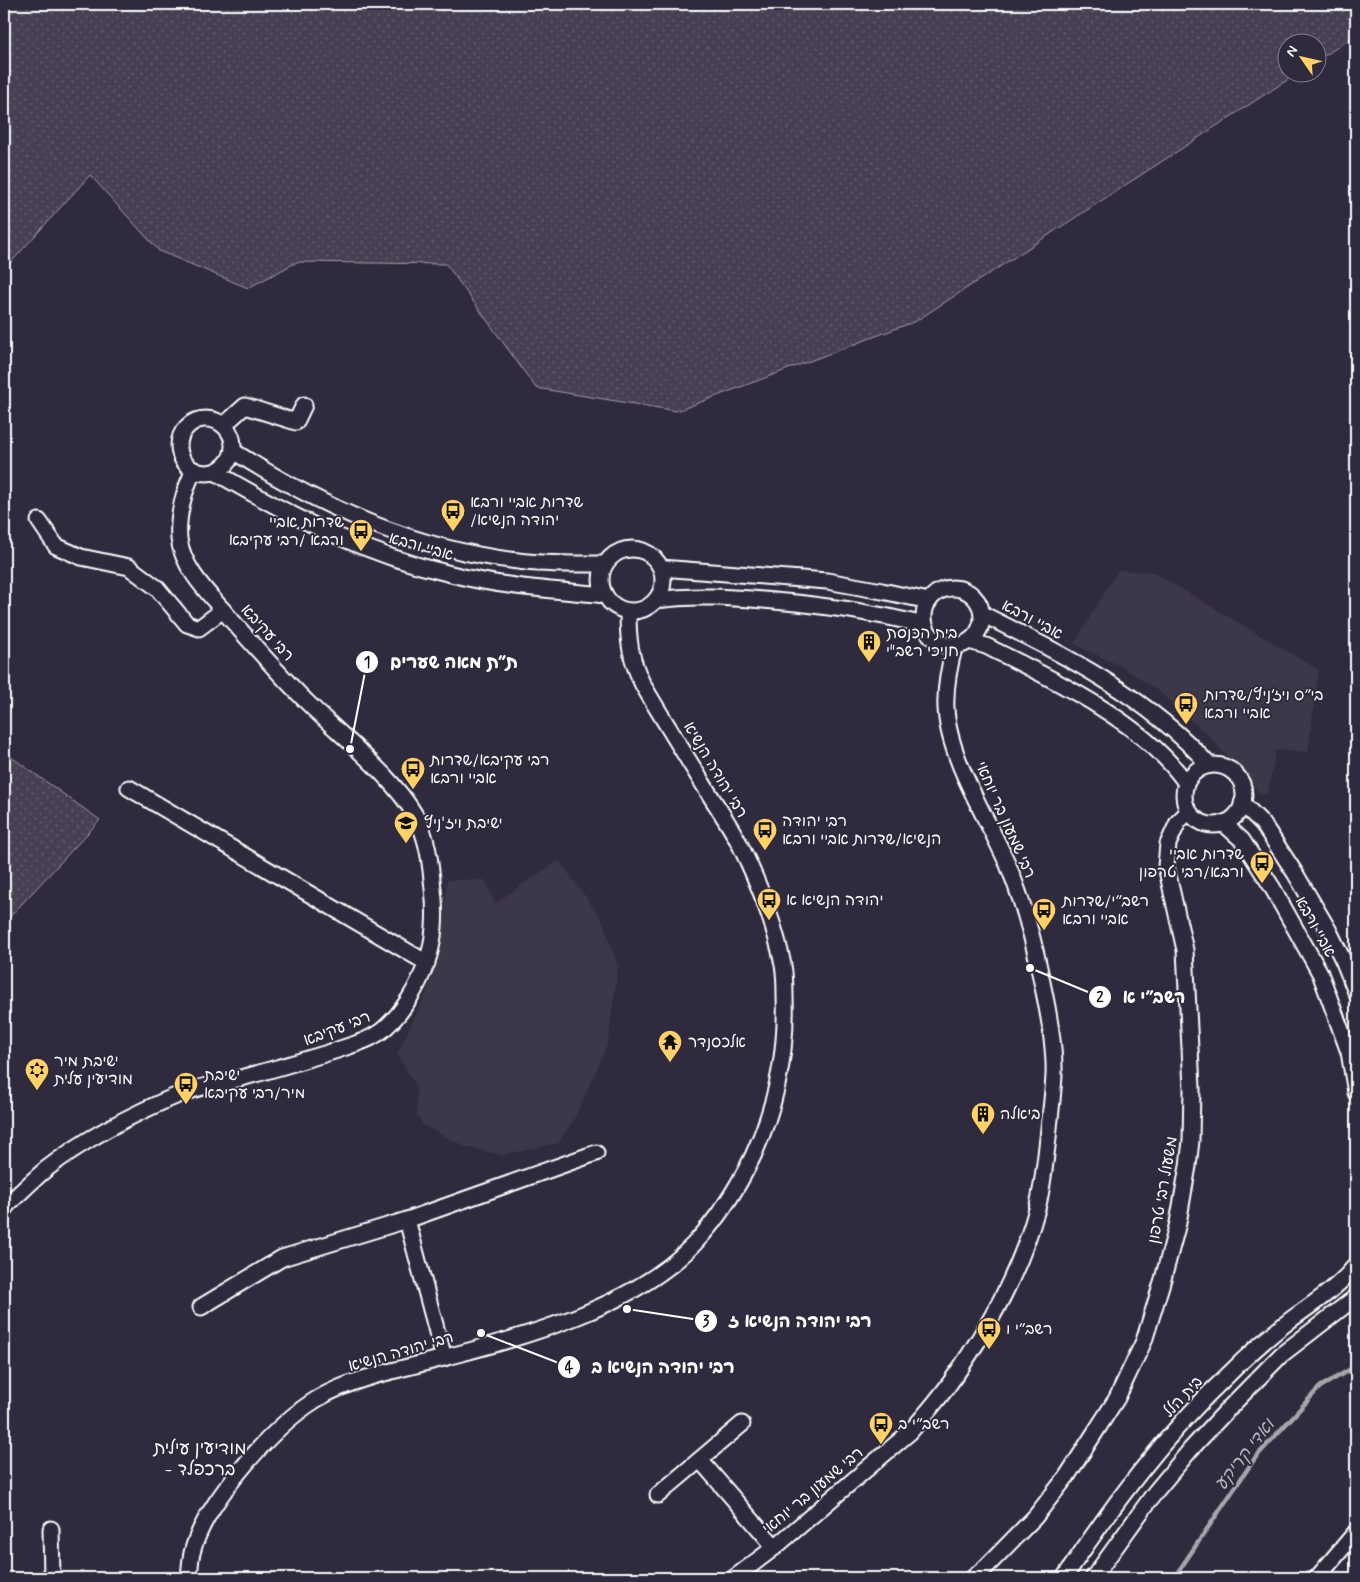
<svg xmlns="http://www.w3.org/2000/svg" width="1360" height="1582" font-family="Mynerve,'Playpen Sans Hebrew',sans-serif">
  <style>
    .built { fill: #3c3749 }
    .grass { fill: url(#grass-dots); stroke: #a2a0a8 }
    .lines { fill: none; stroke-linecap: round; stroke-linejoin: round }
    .stream { stroke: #a7a6ad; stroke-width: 4.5 }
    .minor-casing { stroke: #fff; stroke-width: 19 }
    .minor { stroke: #2f2a3d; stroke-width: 15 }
    .labels { text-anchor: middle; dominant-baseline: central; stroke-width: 4; stroke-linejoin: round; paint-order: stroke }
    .poi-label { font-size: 16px; fill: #fff; stroke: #2f2a3d; text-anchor: start }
    .street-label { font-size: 16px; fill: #fff; stroke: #2f2a3d }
    .neighbourhood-label { font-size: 18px; fill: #fff; stroke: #2f2a3d }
    .water-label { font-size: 18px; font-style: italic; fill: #b6b4bb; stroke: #2f2a3d }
    .leader { fill: none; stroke: #fff; stroke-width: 2 }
    .callout-dot { fill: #fff; stroke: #2f2a3d; stroke-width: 2 }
    .mark-label { font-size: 15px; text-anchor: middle; font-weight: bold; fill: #111 }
    .callout-label { font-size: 18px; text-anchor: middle; font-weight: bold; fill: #fff; stroke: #2f2a3d; stroke-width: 4; stroke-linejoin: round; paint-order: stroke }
  </style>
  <defs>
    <pattern id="grass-dots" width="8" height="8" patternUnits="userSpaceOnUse" patternTransform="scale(1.25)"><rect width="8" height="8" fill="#464152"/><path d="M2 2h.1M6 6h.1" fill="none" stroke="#625e6c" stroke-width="1.8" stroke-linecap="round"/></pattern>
  </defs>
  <rect width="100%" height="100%" fill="#2f2a3d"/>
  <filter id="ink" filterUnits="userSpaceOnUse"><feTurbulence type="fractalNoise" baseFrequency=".02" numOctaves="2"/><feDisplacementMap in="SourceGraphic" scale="10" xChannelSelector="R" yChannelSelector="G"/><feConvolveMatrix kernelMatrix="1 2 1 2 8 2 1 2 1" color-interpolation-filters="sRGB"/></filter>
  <g filter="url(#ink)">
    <g class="built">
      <path d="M1118,570L1153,572L1319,670L1308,752L1276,750L1268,792L1262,796L1208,735L1157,690L1122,667L1074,644Z"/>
      <path d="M559,860L603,921L618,967L608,1043L576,1116L558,1143L503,1155L466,1147L423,1125L417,1115L416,1086L397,1054L426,994L440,955L447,880H485L495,903Z"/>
    </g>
    <g class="grass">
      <path d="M4,4H1356V35L1318,60V42H1288V72L1298,73L916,321L677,411L536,388L446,264L297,262L248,288L159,251L90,175L4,270Z"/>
      <path d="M4,752L100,820L4,923Z"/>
    </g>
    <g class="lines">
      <path class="stream" d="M1174,1578L1255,1458L1320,1387L1356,1366"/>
      <defs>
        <g id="minor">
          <circle cx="206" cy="446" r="27"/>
          <path d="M224,425L245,406L296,422L304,405"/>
          <path d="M233,451C321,507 413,549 518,561C547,565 576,564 605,564"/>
          <path d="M215,472C292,517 363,554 451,574C501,587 553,590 605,595"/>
          <path d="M39,521L56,546L81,557L129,567L157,588L187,624L199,628L223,610"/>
          <circle cx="632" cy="580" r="31"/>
          <path d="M661,568L827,581L882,591L929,601"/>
          <circle cx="953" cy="617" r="29"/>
          <path d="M656,600C692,595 727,597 763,600C819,604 871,612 925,625"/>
          <path d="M982,614C1064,655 1147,696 1209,765"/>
          <path d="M969,641L986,646C1051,678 1144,722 1186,783"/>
          <circle cx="1214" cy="795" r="30"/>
          <path d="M129,788L427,963"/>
          <path d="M1242,803L1263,824L1295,873L1329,931L1344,962L1356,992"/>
          <path d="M1223,823L1242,840L1272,887L1320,973L1349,1052L1356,1093"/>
          <path d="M4,1209L9,1203C21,1192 33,1180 45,1170C87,1137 134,1113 183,1093C201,1086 222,1083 241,1078C271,1070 301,1061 331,1052C348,1046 371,1041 385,1028C403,1012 418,987 426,964C435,942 436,913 433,889C431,869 429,848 422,830C407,788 346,740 313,708C283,679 256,648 228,616C209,594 183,569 179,539C177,516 184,490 194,470"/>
          <path d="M407,1220L444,1358"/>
          <path d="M201,1307L282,1258L407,1220L596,1153"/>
          <path d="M700,1460L775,1547"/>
          <path d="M658,1495L742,1424"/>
          <path d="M51,1529L52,1578"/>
          <path d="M189,1578C190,1570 190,1561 192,1553C199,1524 220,1495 239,1472C260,1446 289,1416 317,1399C354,1377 403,1369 443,1358C526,1336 632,1308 693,1245C718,1219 738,1187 753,1156C776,1106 787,1051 785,997C785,986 785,975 783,965C775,924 759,884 741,847C731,826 717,807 705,787C684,753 663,719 643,685C630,659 628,640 628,611"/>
          <path d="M734,1578L775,1547L910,1432C924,1416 938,1400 950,1383C987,1331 1020,1271 1037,1209C1043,1186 1045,1162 1048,1138C1050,1117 1053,1096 1054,1075C1055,1046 1049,1015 1043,987C1035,945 1024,904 1008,865C988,819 948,758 946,708C945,687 949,666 955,645"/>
          <path d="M973,1578L986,1567L1035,1517L1067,1476L1094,1434L1117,1398L1144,1341L1163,1279L1178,1223L1188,1166L1191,1141L1192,1088L1185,950L1166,866L1168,844L1178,822L1189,811"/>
          <path d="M1064,1578C1112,1506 1165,1434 1229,1374C1248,1355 1268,1337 1289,1321C1312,1304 1338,1288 1356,1265"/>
          <path d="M1093,1578L1156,1491L1191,1449L1230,1407L1281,1355L1356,1297"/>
          <path d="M1317,1578L1356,1532"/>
        </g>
      </defs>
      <use href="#minor" class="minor-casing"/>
      <use href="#minor" class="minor"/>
    </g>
  </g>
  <defs>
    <symbol id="bus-pin" viewBox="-11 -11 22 30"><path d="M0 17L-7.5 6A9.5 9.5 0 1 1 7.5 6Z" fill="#ffd166" stroke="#2f2a3d"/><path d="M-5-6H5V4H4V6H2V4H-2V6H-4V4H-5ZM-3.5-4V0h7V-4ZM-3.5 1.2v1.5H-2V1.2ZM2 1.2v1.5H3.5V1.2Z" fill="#111"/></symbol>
    <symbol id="building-pin" viewBox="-11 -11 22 30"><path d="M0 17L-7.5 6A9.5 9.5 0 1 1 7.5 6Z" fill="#ffd166" stroke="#2f2a3d"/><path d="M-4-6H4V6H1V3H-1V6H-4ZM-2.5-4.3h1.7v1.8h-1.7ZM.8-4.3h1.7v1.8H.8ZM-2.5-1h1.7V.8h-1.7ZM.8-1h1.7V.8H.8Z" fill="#111"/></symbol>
    <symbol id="university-pin" viewBox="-11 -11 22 30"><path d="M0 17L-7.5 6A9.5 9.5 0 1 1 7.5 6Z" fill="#ffd166" stroke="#2f2a3d"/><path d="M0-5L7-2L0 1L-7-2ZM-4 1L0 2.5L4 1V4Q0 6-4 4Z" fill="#111"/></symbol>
    <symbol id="temple-pin" viewBox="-11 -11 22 30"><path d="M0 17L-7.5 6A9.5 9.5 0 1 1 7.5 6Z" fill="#ffd166" stroke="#2f2a3d"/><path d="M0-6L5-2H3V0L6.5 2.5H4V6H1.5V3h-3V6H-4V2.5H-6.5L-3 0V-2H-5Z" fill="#111"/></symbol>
    <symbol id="synagogue-pin" viewBox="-11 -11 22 30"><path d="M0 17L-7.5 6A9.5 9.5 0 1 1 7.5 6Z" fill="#ffd166" stroke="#2f2a3d"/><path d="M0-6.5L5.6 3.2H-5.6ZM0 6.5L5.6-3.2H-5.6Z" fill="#111"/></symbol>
  </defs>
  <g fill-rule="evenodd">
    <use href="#bus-pin" x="439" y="497" width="28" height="38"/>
    <use href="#bus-pin" x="347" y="517" width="28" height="38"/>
    <use href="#building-pin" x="855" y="628" width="28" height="38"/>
    <use href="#bus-pin" x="1172" y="690" width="28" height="38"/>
    <use href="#bus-pin" x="399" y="755" width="28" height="38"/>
    <use href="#university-pin" x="392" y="809" width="28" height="38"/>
    <use href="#bus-pin" x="751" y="816" width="28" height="38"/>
    <use href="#bus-pin" x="1248" y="849" width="28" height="38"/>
    <use href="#bus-pin" x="755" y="886" width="28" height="38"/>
    <use href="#bus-pin" x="1030" y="896" width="28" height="38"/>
    <use href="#temple-pin" x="656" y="1028" width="28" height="38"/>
    <use href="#synagogue-pin" x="23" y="1056" width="28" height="38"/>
    <use href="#bus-pin" x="172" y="1070" width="28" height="38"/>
    <use href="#building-pin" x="969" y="1100" width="28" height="38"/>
    <use href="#bus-pin" x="975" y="1315" width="28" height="38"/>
    <use href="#bus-pin" x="867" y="1410" width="28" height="38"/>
  </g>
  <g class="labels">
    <g class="poi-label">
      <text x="470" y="502">שדרות אביי ורבא<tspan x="470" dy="18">/יהודה הנשיא</tspan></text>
      <text x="344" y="522" text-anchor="end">שדרות אביי<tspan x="344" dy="18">ורבא /רבי עקיבא</tspan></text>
      <text x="886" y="633">בית הכנסת<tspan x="886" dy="18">חניכי רשב"י</tspan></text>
      <text x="1204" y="695">בי״ס ויז׳ניץ/שדרות<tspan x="1204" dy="18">אביי ורבא</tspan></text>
      <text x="430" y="760">רבי עקיבא/שדרות<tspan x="430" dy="18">אביי ורבא</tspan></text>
      <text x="782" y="821">רבי יהודה<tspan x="782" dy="18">הנשיא/שדרות אביי ורבא</tspan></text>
      <text x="424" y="823">ישיבת ויז'ניץ</text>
      <text x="1244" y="854" text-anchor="end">שדרות אביי<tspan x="1244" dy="18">ורבא/רבי טרפון</tspan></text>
      <text x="786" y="900">יהודה הנשיא א</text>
      <text x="1062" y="901">רשב״י/שדרות<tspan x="1062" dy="18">אביי ורבא</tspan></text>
      <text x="688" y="1042">אלכסנדר</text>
      <text x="54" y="1061">ישיבת מיר<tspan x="54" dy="18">מודיעין עלית</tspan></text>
      <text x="204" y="1075">ישיבת<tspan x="204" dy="18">מיר/רבי עקיבא</tspan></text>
      <text x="1000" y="1114">ביאלה</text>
      <text x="1006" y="1329">רשב״י ו</text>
      <text x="898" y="1424">רשב״י ב</text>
    </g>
    <g class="street-label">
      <text transform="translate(421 547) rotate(16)">אביי ורבא</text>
      <text transform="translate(1032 620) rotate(28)">אביי ורבא</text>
      <text transform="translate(267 633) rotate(48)">רבי עקיבא</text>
      <text transform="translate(715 770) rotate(59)">רבי יהודה הנשיא</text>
      <text transform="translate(1005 820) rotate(66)">רבי שמעון בר יוחאי</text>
      <text transform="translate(1315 927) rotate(61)">אביי ורבא</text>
      <text transform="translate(337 1029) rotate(-21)">רבי עקיבא</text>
      <text transform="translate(1163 1190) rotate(-80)">משעול רבי טרפון</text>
      <text transform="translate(401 1352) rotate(-16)">רבי יהודה הנשיא</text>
      <text transform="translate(1183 1397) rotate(-47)">בית הלל</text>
      <text transform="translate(813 1491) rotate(-40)">רבי שמעון בר יוחאי</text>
    </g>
    <g class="neighbourhood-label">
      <text x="200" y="1449">מודיעין עילית<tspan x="200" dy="21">- ברכפלד</tspan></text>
    </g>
    <g class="water-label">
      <text transform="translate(1245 1455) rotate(-52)">ואדי קריקע</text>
    </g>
  </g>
  <path class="leader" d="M350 749L367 662M1030 968L1100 997M627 1309L706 1321M481 1333L569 1367"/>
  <g class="callout-dot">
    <circle cx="350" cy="749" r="5"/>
    <circle cx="1030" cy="968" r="5"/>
    <circle cx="627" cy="1309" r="5"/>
    <circle cx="481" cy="1333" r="5"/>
    <circle cx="367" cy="662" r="12"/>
    <circle cx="1100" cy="997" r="12"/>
    <circle cx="706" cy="1321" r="12"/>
    <circle cx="569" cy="1367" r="12"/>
  </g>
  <g class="mark-label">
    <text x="367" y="667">1</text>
    <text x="1100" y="1002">2</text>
    <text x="706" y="1326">3</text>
    <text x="569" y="1372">4</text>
  </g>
  <g class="callout-label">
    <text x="454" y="668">ת״ת מאה שערים</text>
    <text x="1154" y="1003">רשב״י א</text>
    <text x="800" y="1327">רבי יהודה הנשיא ז</text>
    <text x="663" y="1373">רבי יהודה הנשיא ב</text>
  </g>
  <rect width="1360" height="1582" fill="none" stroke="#2f2a3d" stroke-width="20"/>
  <rect x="10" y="10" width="1340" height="1562" fill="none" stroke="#fff" stroke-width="2" filter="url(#ink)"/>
  <g transform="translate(1302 58) rotate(304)"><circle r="24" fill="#2f2a3d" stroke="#827f8b"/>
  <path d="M0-4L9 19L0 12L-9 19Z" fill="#ffd166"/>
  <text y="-8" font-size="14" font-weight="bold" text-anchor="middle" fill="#ffffff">N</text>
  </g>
</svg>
